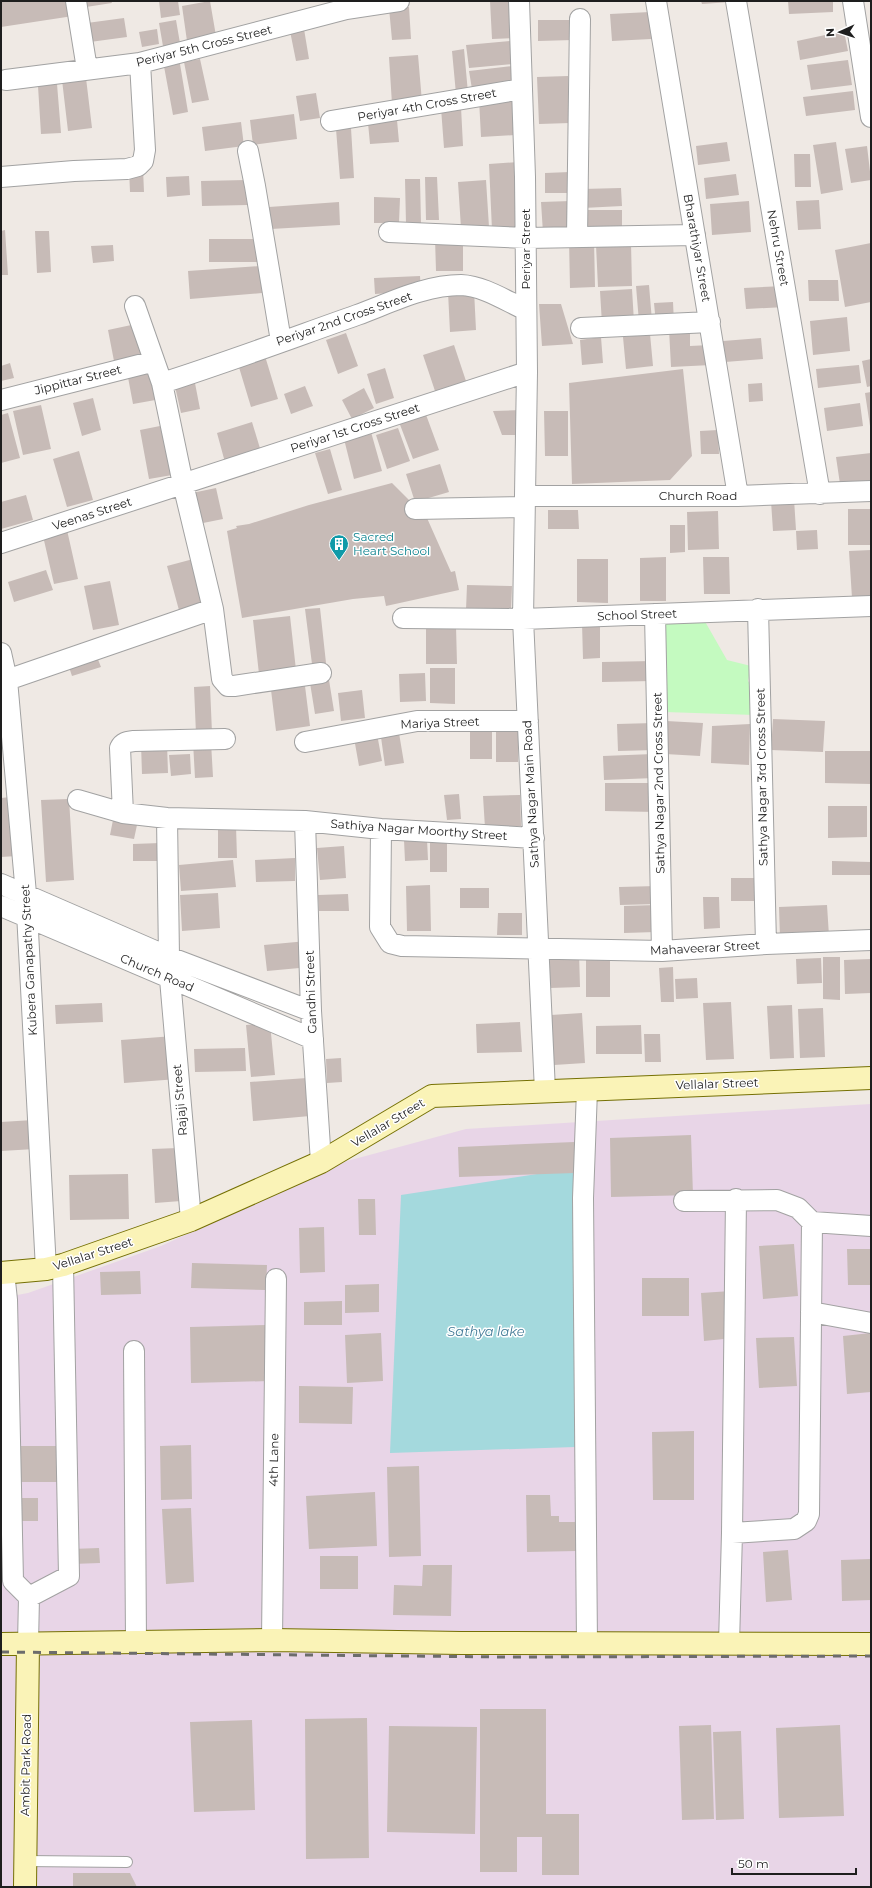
<svg xmlns="http://www.w3.org/2000/svg" width="872" height="1888" font-family="Montserrat,sans-serif">
<style>
.industrial{fill:#e8d5e7}
.park{fill:#c4fac0}
.water{fill:#a4d9dd}
.building{fill:#c7bbb7}
.lines{fill:none;stroke-linecap:round;stroke-linejoin:round}
.lane-casing{stroke:#a2a2a2;stroke-width:12}
.street-casing{stroke:#a2a2a2;stroke-width:22}
.secondary-casing{stroke:#757004;stroke-width:24}
.lane{stroke:#fff;stroke-width:10}
.street{stroke:#fff;stroke-width:20}
.secondary{stroke:#faf3b7;stroke-width:22}
.rail{stroke:#6c6c6c;stroke-width:3;stroke-dasharray:8 8;stroke-linecap:butt}
.labels{text-anchor:middle;stroke-width:3;stroke-linejoin:round;paint-order:stroke}
.street-label{font-size:12px;fill:#1e1e1e;stroke:#fff}
.culture-label{font-size:12px;fill:#0d838f;stroke:#fff;text-anchor:start}
.water-label{font-size:13px;font-style:italic;fill:#417996;stroke:#fff}
</style>
<rect width="100%" height="100%" fill="#efe9e4"/>
<path class="industrial" d="M871,1104V1887H1V1298L28,1293L161,1246L347,1161L466,1129Z"/>
<path class="park" d="M703,618L727,660L751,666L748,681L754,688L755,715L665,712L664,619Z"/>
<path class="water" d="M582,1167L575,1447L390,1453L401,1195Z"/>
<path class="building" d="M1,1H71L73,16L1,27Z
M85,1H111L112,3L86,7Z
M159,1H178L180,15L161,18Z
M210,1L216,36L187,41L182,6Z
M490,1H518L520,38L492,39Z
M701,1H729L730,2L702,4Z
M788,1H833V12L789,14Z
M409,7L411,39L392,40L389,8Z
M650,12L651,39L612,41L610,14Z
M124,18L127,37L90,42L87,23Z
M176,20L181,49L164,52L159,23Z
M538,20H573V40L538,41Z
M157,29L159,44L142,47L139,32Z
M304,29L309,59L296,61L290,31Z
M844,31L848,51L800,60L797,41Z
M511,41L513,64L469,68L466,45Z
M464,49L468,93L456,94L452,51Z
M418,55L422,102L392,104L389,57Z
M179,58L188,112L173,115L163,61Z
M200,59L209,100L192,103L184,62Z
M848,60L852,85L811,90L807,65Z
M513,66L515,84L472,89L469,71Z
M568,76L570,123L539,124L537,77Z
M86,78L92,128L68,131L62,80Z
M57,84L61,133L41,134L38,86Z
M853,91L855,110L806,116L803,97Z
M316,93L320,118L300,121L296,96Z
M513,97L515,135L481,137L479,99Z
M461,107L463,146L444,148L441,108Z
M294,114L297,139L253,145L250,120Z
M397,120L399,142L370,144L368,123Z
M241,122L244,146L205,151L202,127Z
M351,128L354,178L340,179L336,129Z
M727,142L730,161L698,165L696,146Z
M836,142L843,190L821,194L813,145Z
M867,146L871,180L851,183L845,149Z
M794,154H810L811,187H795Z
M519,162L522,229L492,230L489,164Z
M129,169H143L144,192H130Z
M570,172L571,193H545V173Z
M736,174L739,195L706,199L704,178Z
M189,176L190,195L167,197L166,177Z
M425,177H437L439,220H426Z
M405,179H420L421,224H406Z
M246,180L247,205L202,206L201,181Z
M486,180L489,227L461,228L458,182Z
M621,188L622,206L583,208L582,189Z
M374,197L400,198L399,223H374Z
M819,200L821,229L798,230L796,201Z
M571,201L572,232L543,233L541,202Z
M749,201L751,232L712,235L710,204Z
M339,202L340,225L271,229L269,207Z
M585,210H622V226H585Z
M5,230L8,275H1V231Z
M35,231H49L51,272L37,273Z
M435,238H463V271H436Z
M209,239H261L262,262H209Z
M569,239H594L595,287L570,288Z
M631,243L632,286L598,287L596,245Z
M871,243V302L845,307L835,250Z
M113,245L114,261L93,263L91,246Z
M260,266L262,293L190,299L188,271Z
M420,276L421,291L375,294L374,278Z
M808,280H838L839,301H809Z
M649,285L652,321L639,322L636,286Z
M784,286L785,307L746,309L744,288Z
M632,289L634,322L602,324L600,291Z
M474,290L476,330L450,332L448,292Z
M673,302L674,323L656,324L654,303Z
M539,304H561L573,344L542,346Z
M847,317L850,351L813,355L810,321Z
M136,324L143,354L114,361L108,330Z
M690,328V346L710,345L711,365L671,367L669,329Z
M346,333L358,366L338,374L326,340Z
M650,334L653,366L626,369L623,337Z
M601,337L603,363L582,365L580,340Z
M761,338L763,359L725,362L723,341Z
M454,345L467,384L436,394L423,355Z
M265,356L278,399L251,407L238,364Z
M871,359V386L867,387L862,361Z
M10,363L14,378L1,381V366Z
M859,365L861,383L818,388L816,369Z
M155,367L161,399L133,404L127,372Z
M385,368L394,398L376,404L367,374Z
M683,369L692,456L670,480L572,484L569,383Z
M194,378L200,409L181,413L174,382Z
M762,383L763,401L749,402L748,384Z
M305,386L313,406L291,414L284,394Z
M364,388L374,408L352,419L342,400Z
M871,392V426H870L865,393Z
M93,398L101,430L82,436L73,403Z
M860,403L863,426L827,431L824,408Z
M41,405L51,449L23,455L13,411Z
M521,410L522,435H502L493,411Z
M544,411H568V456H545Z
M425,412L439,450L413,459L399,422Z
M8,413L20,458L1,463V415Z
M252,422L262,455L226,466L217,433Z
M170,424L178,474L149,479L140,430Z
M398,428L410,461L387,469L376,435Z
M718,430L719,454H701L700,431Z
M371,432L382,471L354,479L344,439Z
M330,449L342,490L328,494L315,453Z
M79,451L93,500L67,507L53,459Z
M871,453V481L840,484L836,457Z
M440,464L449,492L415,502L406,474Z
M392,483L427,518L451,572L455,571L459,590L386,606L384,596L353,599L242,618L227,531L237,528L236,526L249,524L309,505Z
M216,488L223,519L198,524L192,493Z
M26,495L33,520L1,529V502Z
M794,499L796,530L773,531L771,501Z
M848,509H871V545H848Z
M548,510H578L579,529H548Z
M718,511L719,549L688,550L687,512Z
M670,525H685V552L670,553Z
M67,530L78,579L54,584L43,536Z
M817,530L818,549L797,550L796,531Z
M871,550V597L852,598L849,551Z
M666,557V601H640V558Z
M703,557H729L730,594H704Z
M197,558L210,606L180,614L167,566Z
M577,559H608V603L577,602Z
M46,570L53,590L14,602L8,582Z
M110,581L119,625L93,630L84,586Z
M467,585L512,586L511,611L466,610Z
M320,608L326,663L312,664L305,609Z
M290,616L296,670L259,674L253,620Z
M582,623H600V658L583,659Z
M426,626H456L457,664H426Z
M95,652L101,667L72,676L67,661Z
M653,661V681L602,682V662Z
M430,668H455V704L430,703Z
M425,673L426,701L400,702L399,674Z
M329,680L334,711L315,714L310,683Z
M210,686L212,733L196,734L194,687Z
M305,686L310,726L276,731L271,690Z
M362,690L365,718L341,721L338,693Z
M773,719L825,721L823,752L771,750Z
M666,721L703,723L700,756L665,754Z
M654,723L655,750L618,751L617,724Z
M750,724L749,765L711,763L712,726Z
M398,727L404,763L385,766L380,730Z
M496,728H518V762H496Z
M470,730H492V759H470Z
M377,734L382,761L359,766L354,738Z
M193,742H211L213,777L195,778Z
M167,743L168,773L142,774L141,744Z
M825,751H871V784L825,783Z
M190,754L191,774L171,776L169,755Z
M653,754L654,778L604,780L603,756Z
M605,783H656V812L605,811Z
M459,794L461,819L447,820L444,795Z
M520,795L521,826L485,828L483,796Z
M11,797L17,856L1,857V798Z
M69,799L74,880L46,882L41,800Z
M828,806H867V837L828,838Z
M113,820L137,825L134,839L110,835Z
M218,826H236L237,858H218Z
M427,839L428,860L405,861L404,840Z
M430,841H447V872H430Z
M160,843V861H133V844Z
M344,846L346,878L320,880L317,848Z
M295,858V881L256,882L255,860Z
M233,860L236,887L181,891L179,865Z
M832,861L871,862V875H832Z
M731,878H761V901H731Z
M430,885L431,931H407L406,886Z
M657,886V904L620,905L619,887Z
M460,888H489V908H460Z
M218,893L220,928L182,931L180,895Z
M348,894L349,911H319L318,895Z
M703,897H719L720,928L704,929Z
M656,905V932L624,933V906Z
M827,905L829,936L780,938L779,907Z
M498,913H522V935H497Z
M307,941L310,967L267,971L264,945Z
M579,952L580,987L550,988L549,953Z
M610,953V997H586V954Z
M823,957H840V1000L823,999Z
M821,958L822,983L797,984L796,959Z
M871,959V993L845,994L844,960Z
M673,967L674,1002H661L659,968Z
M697,978L698,998L676,999L675,979Z
M731,1002L734,1059L706,1060L703,1003Z
M102,1003L103,1022L56,1024L55,1005Z
M792,1005L794,1058L770,1059L767,1006Z
M823,1008L825,1057L800,1058L798,1009Z
M582,1013L585,1063L554,1065L551,1015Z
M520,1022L522,1052L477,1053L476,1024Z
M270,1023L275,1075L251,1077L246,1025Z
M641,1025L642,1054H596V1026Z
M644,1034H660L661,1062H645Z
M174,1036L178,1079L124,1083L121,1040Z
M245,1048L246,1071L195,1072L194,1049Z
M341,1058L342,1082L327,1083L326,1059Z
M307,1078L310,1116L253,1121L250,1082Z
M33,1120L35,1149L1,1151V1122Z
M691,1135L693,1195L611,1197L610,1138Z
M574,1142L575,1173L459,1177L458,1147Z
M178,1148L181,1201L155,1203L152,1149Z
M128,1174L129,1219L70,1220L69,1175Z
M358,1199H375L376,1235H359Z
M324,1227L325,1272L300,1273L299,1228Z
M794,1244L798,1296L763,1299L759,1246Z
M847,1249H871V1285H848Z
M192,1263L267,1265L266,1290L191,1288Z
M140,1271L141,1294L101,1295L100,1272Z
M642,1278H689V1316H642Z
M379,1284V1312L345,1313V1285Z
M731,1291L734,1338L704,1341L701,1293Z
M342,1301V1325H304V1302Z
M267,1325L269,1381L191,1383L190,1327Z
M381,1333L383,1381L347,1383L345,1335Z
M871,1333V1392L847,1394L843,1336Z
M794,1337L797,1386L759,1388L756,1338Z
M299,1386L353,1387L352,1424L299,1423Z
M694,1431V1500H653L652,1432Z
M191,1445L192,1499L161,1500L160,1446Z
M19,1446H61V1482H20Z
M419,1466L421,1556L389,1557L387,1467Z
M375,1492L377,1546L309,1549L306,1496Z
M526,1495H550L551,1516H559V1522H576L577,1551L527,1552Z
M13,1498H38V1521H14Z
M191,1508L194,1582L166,1584L162,1509Z
M99,1548L100,1563L72,1564L71,1549Z
M788,1550L792,1600L766,1602L763,1552Z
M320,1556H358V1589H320Z
M871,1559V1600L842,1601L841,1560Z
M423,1565H452L451,1616L393,1615L394,1585L422,1586Z
M480,1709H546V1814H579V1875H542V1837H517V1872H480Z
M367,1718L369,1858L306,1859L305,1719Z
M252,1720L255,1810L194,1812L190,1722Z
M711,1725L714,1819L682,1820L679,1726Z
M840,1725L844,1816L779,1818L776,1728Z
M389,1726L477,1727L475,1834L387,1832Z
M741,1731L744,1819L716,1820L713,1732Z
M73,1873H130L137,1887H73Z"/>
<g class="lines">
<defs>
<path id="lane" d="M25,1861L127,1862"/>
<path id="street" d="M76,1L87,69
M519,1L525,177L527,372L523,619L545,1091
M656,1L738,496
M736,1L820,494
M853,1L871,117
M6,80L140,63L346,9L399,1
M331,121L522,89
M248,151L255,186L281,341
M1,177L74,171L127,169L138,166L143,161L145,150L140,63
M389,232L526,238L695,235
M577,237L580,19
M135,306L162,383L183,484L213,609L222,679L228,686H234L321,673
M581,328L710,322
M162,383C228,362 292,338 357,315C390,303 425,285 461,285C484,286 506,301 526,310
M1,400L151,362L155,363
M525,496H738L871,491
M415,509L524,507
M1,543L527,372
M758,609L766,944
M655,614L662,951
M403,618L523,619L871,606
M1,653L7,680L26,894L46,1269
M7,680L213,609
M305,742L417,721H528
M78,800L123,813L167,818L305,821L381,829L534,838
M123,813L120,748C123,742 127,742 134,741L225,739
M167,818L169,957
M305,821L311,1011L321,1162
M381,829L380,927L390,943L402,946L662,951L766,944L871,940
M1,884L169,957L311,1011
M1,906L313,1039
M170,979L191,1220
M587,1090L583,1198L587,1644
M684,1201L777,1200L798,1208L812,1222L809,1514L806,1521L794,1529L732,1533L729,1644
M812,1222L871,1226
M4,1272L7,1300L13,1581L29,1597L28,1644
M811,1312L871,1323
M134,1351L136,1642
M732,1533L736,1199
M29,1597L69,1576L63,1265
M272,1640L276,1279"/>
<path id="secondary" d="M1,1273L46,1269L63,1265L191,1220L321,1162L432,1096L871,1078
M1,1644L272,1640L461,1643L871,1644
M25,1887L28,1644"/>
</defs>
<use href="#lane" class="lane-casing"/>
<use href="#street" class="street-casing"/>
<use href="#secondary" class="secondary-casing"/>
<use href="#lane" class="lane"/>
<use href="#street" class="street"/>
<use href="#secondary" class="secondary"/>
<path class="rail" d="M1,1652L508,1657L871,1656"/>
</g>
<defs>
<symbol id="building-pin" viewBox="-11 -11 22 30"><path d="M0 17L-7.5 6A9.5 9.5 0 1 1 7.5 6Z" fill="#0f9aa8" stroke="#fff"/><path d="M-4-6H4V6H1V3H-1V6H-4ZM-2.5-4.3h1.7v1.8h-1.7ZM.8-4.3h1.7v1.8H.8ZM-2.5-1h1.7V.8h-1.7ZM.8-1h1.7V.8H.8Z" fill="#fff"/></symbol>
</defs>
<g fill-rule="evenodd">
<use href="#building-pin" x="328" y="533" width="22" height="30"/>
</g>
<g class="labels">
<g class="street-label">
<text transform="translate(204 46) rotate(-14)" y="4">Periyar 5th Cross Street</text>
<text transform="translate(427 105) rotate(-10)" y="4">Periyar 4th Cross Street</text>
<text transform="translate(697 248) rotate(80)" y="4">Bharathiyar Street</text>
<text transform="translate(778 248) rotate(80)" y="4">Nehru Street</text>
<text transform="translate(526 249) rotate(-90)" y="4">Periyar Street</text>
<text transform="translate(344 319) rotate(-19)" y="4">Periyar 2nd Cross Street</text>
<text transform="translate(78 380) rotate(-14)" y="4">Jippittar Street</text>
<text transform="translate(355 428) rotate(-18)" y="4">Periyar 1st Cross Street</text>
<text x="698" y="500">Church Road</text>
<text transform="translate(92 514) rotate(-18)" y="4">Veenas Street</text>
<text transform="translate(637 615) rotate(-2)" y="4">School Street</text>
<text transform="translate(440 723) rotate(-2)" y="4">Mariya Street</text>
<text transform="translate(762 777) rotate(-91)" y="4">Sathya Nagar 3rd Cross Street</text>
<text transform="translate(659 783) rotate(-91)" y="4">Sathya Nagar 2nd Cross Street</text>
<text transform="translate(531 794) rotate(-93)" y="4">Sathya Nagar Main Road</text>
<text transform="translate(419 830) rotate(4)" y="4">Sathiya Nagar Moorthy Street</text>
<text transform="translate(705 948) rotate(-3)" y="4">Mahaveerar Street</text>
<text transform="translate(29 960) rotate(-93)" y="4">Kubera Ganapathy Street</text>
<text transform="translate(157 973) rotate(23)" y="4">Church Road</text>
<text transform="translate(311 992) rotate(-92)" y="4">Gandhi Street</text>
<text transform="translate(717 1084) rotate(-2)" y="4">Vellalar Street</text>
<text transform="translate(180 1100) rotate(-95)" y="4">Rajaji Street</text>
<text transform="translate(388 1123) rotate(-31)" y="4">Vellalar Street</text>
<text transform="translate(93 1254) rotate(-18)" y="4">Vellalar Street</text>
<text transform="translate(274 1460) rotate(-89)" y="4">4th Lane</text>
<text transform="translate(26 1765) rotate(-89)" y="4">Ambit Park Road</text>
</g>
<g class="culture-label">
<text x="353" y="541">Sacred<tspan x="353" dy="14">Heart School</tspan></text>
</g>
<g class="water-label">
<text x="486" y="1336">Sathya lake</text>
</g>
</g>
<rect width="872" height="1888" fill="none" stroke="#1e1e1e" stroke-width="4"/>
<g transform="translate(840 32) rotate(267)" stroke="#ffffff" stroke-width="3" paint-order="stroke">
<path d="M0-3L7 15L0 10L-7 15Z" fill="#1e1e1e"/>
<text y="-6" font-size="11" font-weight="bold" text-anchor="middle" fill="#1e1e1e">N</text>
</g>
<path d="M732 1868v6h124v-6" fill="none" stroke="#1e1e1e" stroke-width="2"/>
<text x="738" y="1868" font-size="12" fill="#1e1e1e" stroke="#ffffff" stroke-width="3" paint-order="stroke">50 m</text>
</svg>
